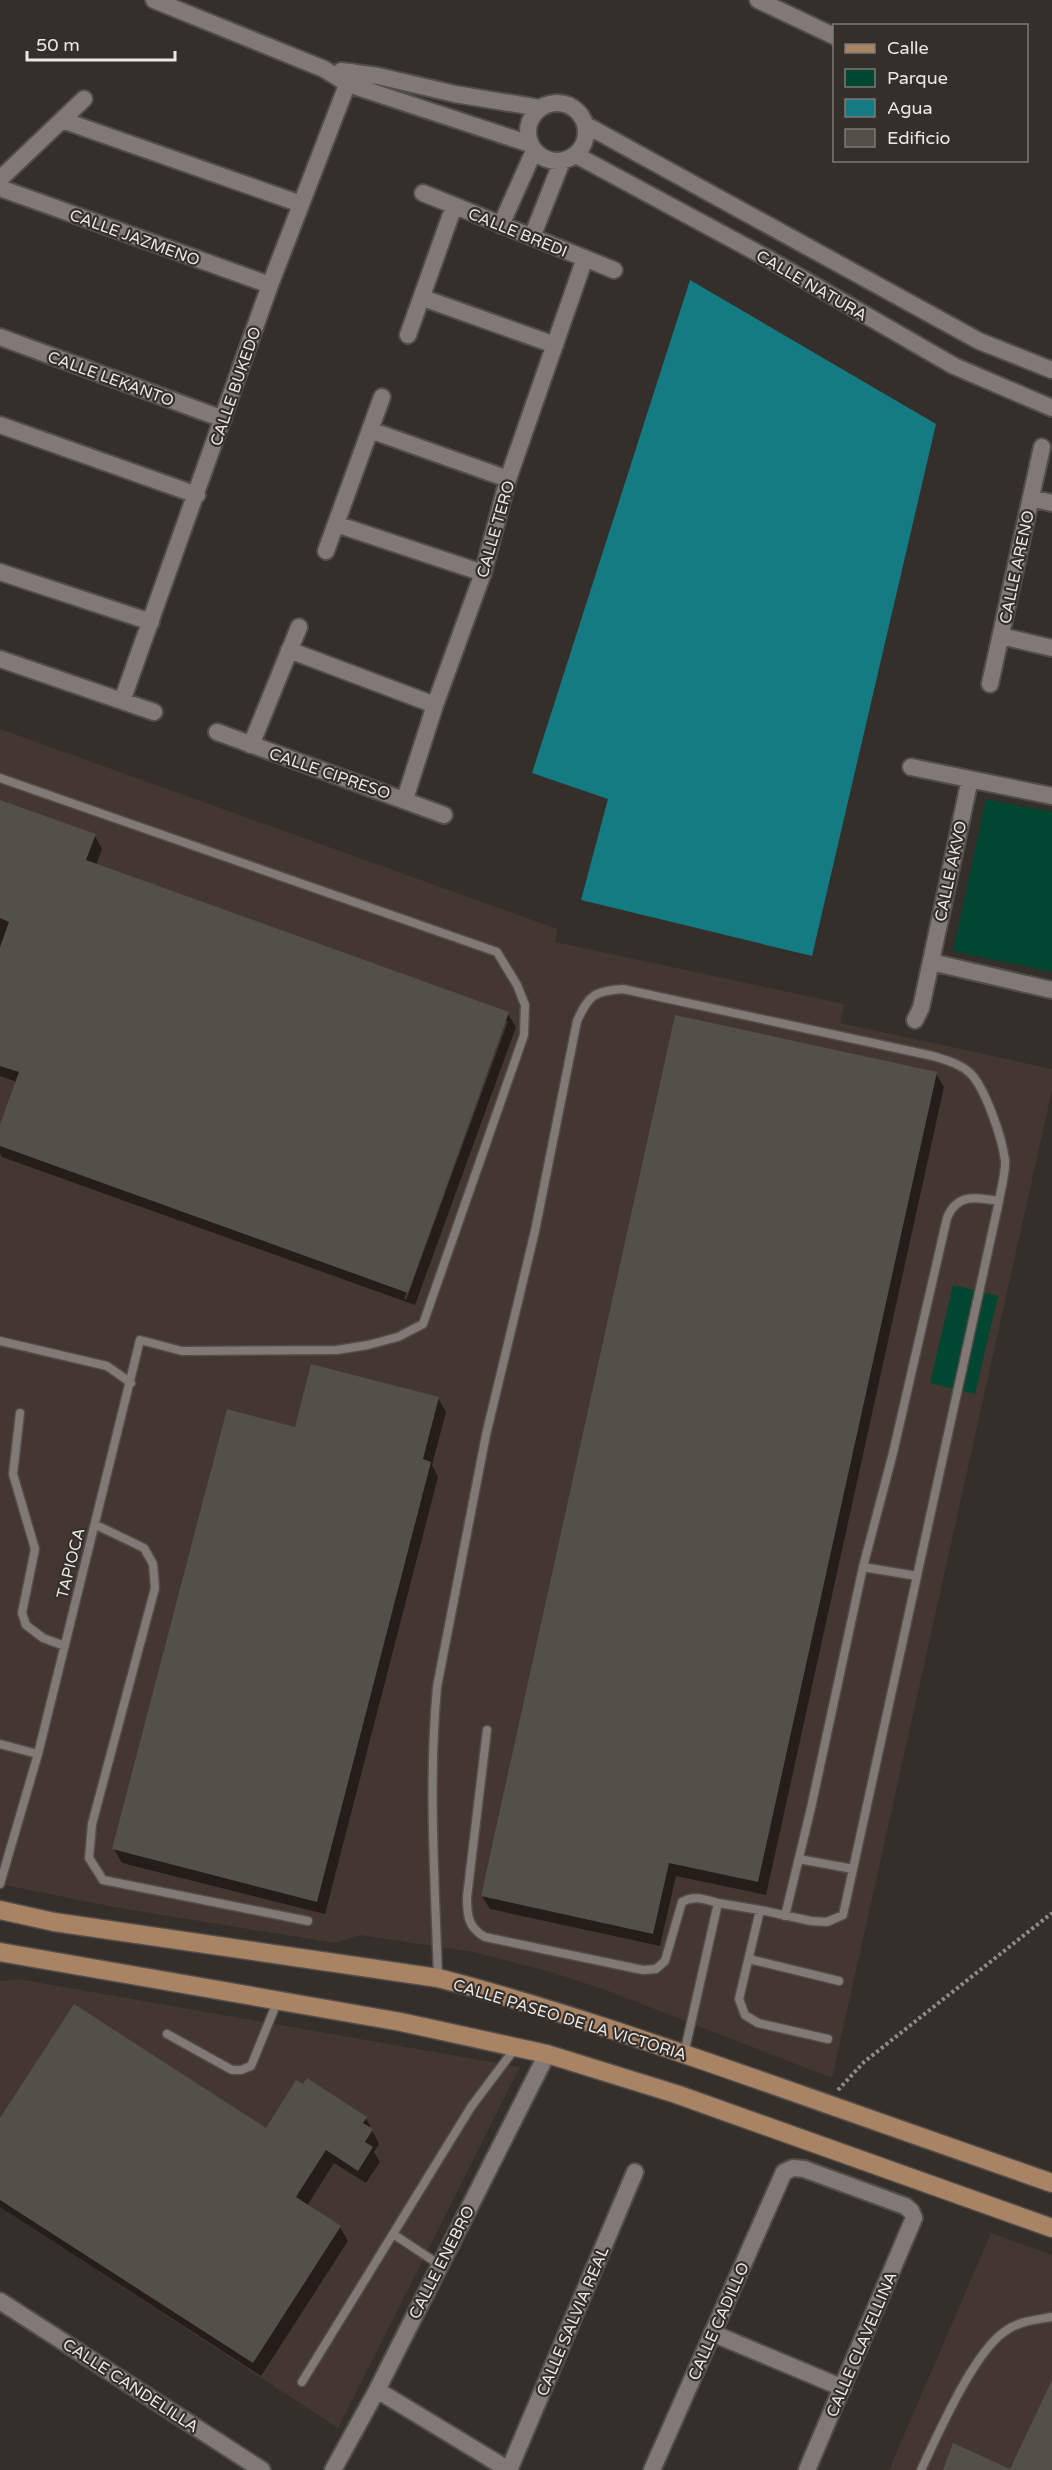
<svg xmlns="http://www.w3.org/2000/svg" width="1052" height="2470" font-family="'Varela Round',sans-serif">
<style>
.built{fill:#443731}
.green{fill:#004630}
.water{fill:#147b82}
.shadow{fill:#0007;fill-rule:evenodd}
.building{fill:#534f49}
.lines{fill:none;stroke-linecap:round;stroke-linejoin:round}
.service-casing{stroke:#534d4a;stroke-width:11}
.minor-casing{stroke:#534d4a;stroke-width:20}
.primary-casing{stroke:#534d4a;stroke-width:21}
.path{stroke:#918c89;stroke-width:4;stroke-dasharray:3 3;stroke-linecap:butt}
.service{stroke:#817976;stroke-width:8}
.minor{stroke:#817976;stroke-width:16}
.primary{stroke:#a88364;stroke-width:18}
.labels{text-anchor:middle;stroke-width:4.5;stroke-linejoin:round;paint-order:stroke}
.street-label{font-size:16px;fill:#ebe7e5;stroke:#352f2b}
</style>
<rect width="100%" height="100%" fill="#352f2b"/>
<path class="built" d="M0,729L557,929L555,942L844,1004L840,1023L1052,1069V1090L832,2078L606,1990L551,1972L474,1952L360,1935L335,1943L114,1907L0,1884Z
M18,1979L520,2067L338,2428L0,2207V1981Z
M991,2233L1052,2255V2470H889Z"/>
<path class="green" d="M986,799L1052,812V972L953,951Z
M953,1285L998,1296L975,1394L930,1383Z"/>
<path class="water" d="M690,280L936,424L812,956L581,900L608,799L532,773Z"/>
<path class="shadow" d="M0,802L95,836L102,849L96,865L508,1014L516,1027L415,1305L2,1157L0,1153V1128L17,1082L0,1076ZM505,1021H508L406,1300L404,1299Z
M936,1074L944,1087L766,1895L676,1876L660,1946L490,1909L482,1896Z
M438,1398L446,1412L432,1465L438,1477L325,1914L122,1863L114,1849L296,1429Z
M366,2118L379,2144L374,2152L380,2162L366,2183L334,2163L307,2206L340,2227L348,2241L261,2376L0,2207V2121L266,2130Z"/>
<path class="building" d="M0,800L96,834L86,860L509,1012L408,1293L0,1146V1124L19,1072L0,1066V947L9,922L0,918Z
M675,1015L937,1072L758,1882L669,1863L653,1934L481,1896Z
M311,1364L439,1397L423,1459L431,1462L317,1902L112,1849L227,1409L295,1427Z
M74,2004L266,2128L296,2080L303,2084L307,2078L367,2117L363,2123L373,2129L365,2142L373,2147L358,2171L326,2150L296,2197L341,2226L253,2363L0,2200V2118Z
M1052,2380V2470H943L953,2443L1010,2469Z"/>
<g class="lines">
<defs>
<path id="service" d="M0,778L497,952L517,985L525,1005L524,1035L423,1324L398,1337L368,1345L337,1350L182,1351L140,1340L38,1754L0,1884
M0,1341L107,1366L131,1383
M20,1413L13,1474L35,1549L22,1613L26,1625L43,1638L65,1646
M96,1525L144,1548L153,1564L155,1588L92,1824L89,1858L103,1880L308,1921
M917,1576L999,1201
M487,1730L467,1897C467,1915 468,1928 485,1937L643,1970L656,1969L665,1961L682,1902C694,1895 704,1899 718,1903
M0,1744L38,1754
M799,1859L853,1869
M760,1910L739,1999L745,2015L758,2023L828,2039
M749,1959L839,1981
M438,1978C435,1882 428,1784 437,1687L486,1435L535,1231L577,1021C589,995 594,991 623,989L933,1056C946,1060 961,1064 971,1074C986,1090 1002,1138 1005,1160C1006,1172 1001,1188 999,1201C977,1197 957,1193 947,1218L893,1453L863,1567
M167,2034L232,2070H241L251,2066L278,2000
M684,2054L718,1903L760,1910L811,1921L827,1922L843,1915L917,1576L863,1567L811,1808L785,1916
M393,2234L440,2265
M302,2382L471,2107L516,2047
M921,2470C938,2434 973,2354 1004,2332C1018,2321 1035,2320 1052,2317"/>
<path id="minor" d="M154,0L324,69L348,84L530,144
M758,0L834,36
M341,71L378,76L455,94L540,108
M528 132a29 29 0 1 1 58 0a29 29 0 1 1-58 0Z
M62,120L301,204
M586,125L979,341L1052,370
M576,155L765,257L954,366L1052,408
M0,179L84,99
M0,188L270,285
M423,193L614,270
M501,225L534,151
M532,237L562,161
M423,298L555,345
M408,335L454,206
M0,337L223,419
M0,425L197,495
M370,430L508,479
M1031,498L1052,503
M336,524L483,573
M326,551L382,397
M0,572L151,622
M1001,636L1052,648
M289,650L435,705
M0,659L154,712
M990,684L1042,447
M122,701L270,285L352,72
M217,732L444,815
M251,745L299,627
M911,767L1052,796
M405,799L435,705L483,573L508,479L585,258
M931,962L1052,990
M915,1020L921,1008L970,779
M0,2301L262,2470
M712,2333L843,2388
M377,2390L509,2470
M333,2470L377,2390L547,2054
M509,2470L635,2172
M652,2470L784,2172L793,2168L804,2169L905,2206L911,2211L914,2218L807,2470"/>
<path id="primary" d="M0,1910L54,1922L438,1978C547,2006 653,2043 759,2080C857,2114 954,2149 1052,2183
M0,1952L401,2022L547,2054L676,2094L1052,2228"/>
</defs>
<use href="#service" class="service-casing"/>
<use href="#minor" class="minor-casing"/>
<use href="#primary" class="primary-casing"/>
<path class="path" d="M838,2090L864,2062L1052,1913"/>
<use href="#service" class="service"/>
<use href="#minor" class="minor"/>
<use href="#primary" class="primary"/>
</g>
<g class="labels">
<g class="street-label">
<text transform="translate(518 232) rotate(22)" y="6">CALLE BREDI</text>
<text transform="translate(135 237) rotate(20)" y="6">CALLE JAZMENO</text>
<text transform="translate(812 285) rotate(30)" y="6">CALLE NATURA</text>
<text transform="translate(111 378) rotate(20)" y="6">CALLE LEKANTO</text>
<text transform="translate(235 386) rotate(-71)" y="6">CALLE BUKEDO</text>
<text transform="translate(495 529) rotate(-74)" y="6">CALLE TERO</text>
<text transform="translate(1016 567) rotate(-78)" y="6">CALLE ARENO</text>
<text transform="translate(330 773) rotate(19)" y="6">CALLE CIPRESO</text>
<text transform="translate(950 871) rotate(-78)" y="6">CALLE AKVO</text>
<text transform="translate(70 1563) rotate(-76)" y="6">TAPIOCA</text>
<text transform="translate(570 2019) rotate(17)" y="6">CALLE PASEO DE LA VICTORIA</text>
<text transform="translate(441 2262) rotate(-63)" y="6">CALLE ENEBRO</text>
<text transform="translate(572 2321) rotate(-67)" y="6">CALLE SALVIA REAL</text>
<text transform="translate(718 2321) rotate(-66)" y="6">CALLE CADILLO</text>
<text transform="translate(861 2344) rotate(-67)" y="6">CALLE CLAVELLINA</text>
<text transform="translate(131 2385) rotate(33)" y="6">CALLE CANDELILLA</text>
</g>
</g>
<rect x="833" y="24" width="195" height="138" fill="#352f2b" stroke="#7e7975" stroke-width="1.5"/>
<rect x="845" y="44" width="30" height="9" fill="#a88364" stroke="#7e7975" stroke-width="1.5"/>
<text x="887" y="54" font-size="18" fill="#ebe7e5">Calle</text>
<rect x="845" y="69" width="30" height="18" fill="#004630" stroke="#7e7975" stroke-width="1.5"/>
<text x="887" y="84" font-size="18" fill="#ebe7e5">Parque</text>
<rect x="845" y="99" width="30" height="18" fill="#147b82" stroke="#7e7975" stroke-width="1.5"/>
<text x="887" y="114" font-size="18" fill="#ebe7e5">Agua</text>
<rect x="845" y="129" width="30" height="18" fill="#534f49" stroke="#7e7975" stroke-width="1.5"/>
<text x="887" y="144" font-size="18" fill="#ebe7e5">Edificio</text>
<path d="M27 51v9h148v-9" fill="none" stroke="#ebe7e5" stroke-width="3"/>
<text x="36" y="51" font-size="18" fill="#ebe7e5" stroke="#352f2b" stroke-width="4.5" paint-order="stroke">50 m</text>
</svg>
